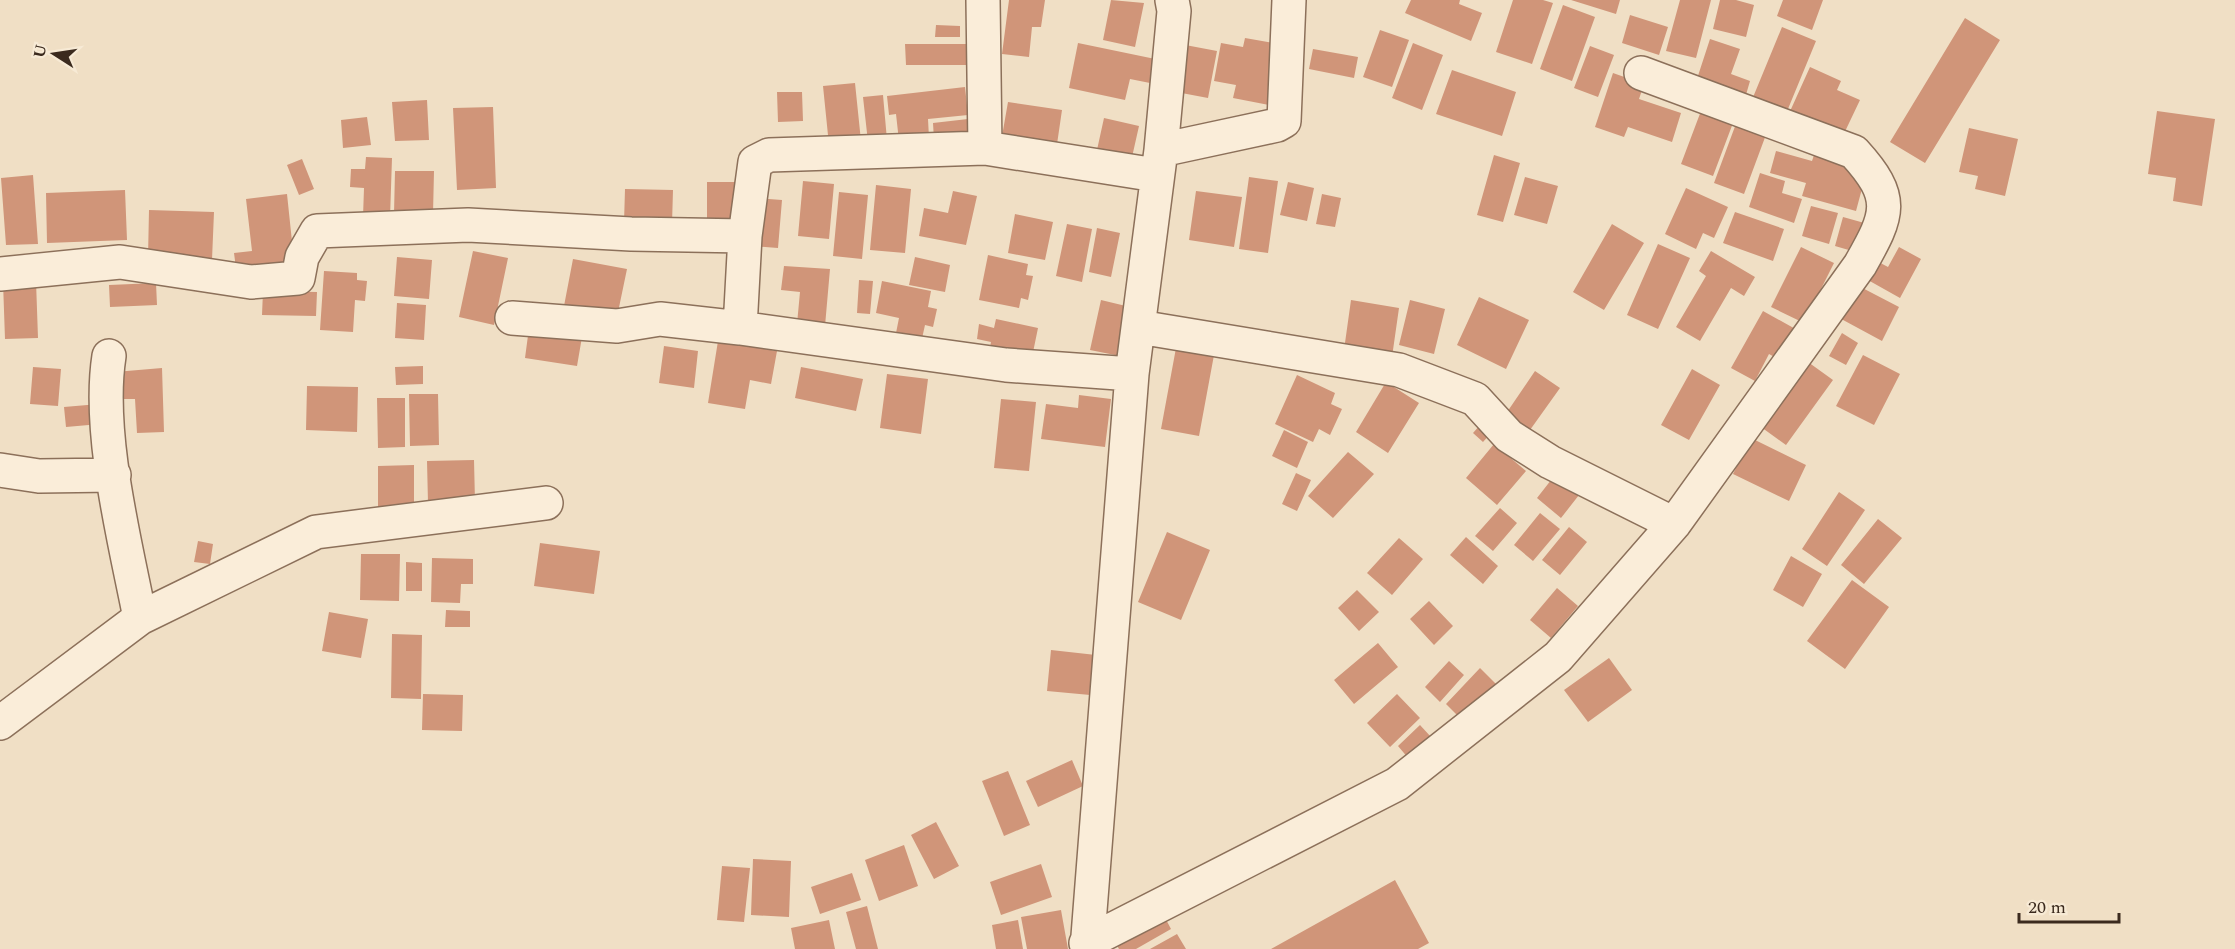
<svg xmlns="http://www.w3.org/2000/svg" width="2235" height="949" font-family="Spectral,serif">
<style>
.building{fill:#d09579}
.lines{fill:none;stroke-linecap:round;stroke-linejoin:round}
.minor-casing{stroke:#8c705a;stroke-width:36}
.minor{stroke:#faedd9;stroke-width:33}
</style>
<rect width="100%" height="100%" fill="#f0dfc5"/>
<path class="building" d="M1009,0H1045L1041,27H1032L1029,57L1002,54Z
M1111,0L1144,3L1135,47L1103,40Z
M1411,0H1460L1459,4L1482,13L1471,41L1405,13Z
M1513,0H1543L1553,3L1532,64L1496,52Z
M1571,0H1620L1616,14Z
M1680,0H1711L1696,58L1666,51Z
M1720,0H1736L1754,5L1746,37L1713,29Z
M1783,0H1823L1812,30L1777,16Z
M1563,5L1595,17L1572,81L1540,69Z
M1630,15L1668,27L1659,55L1622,43Z
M1965,18L2000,40L1925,163L1890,142Z
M936,25L960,26V37H935Z
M1782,27L1816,41L1783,121L1749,107Z
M1380,30L1409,40L1392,87L1363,77Z
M1245,38L1280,44L1269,105L1233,98L1236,85L1214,81L1221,43L1243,47Z
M1710,39L1740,49L1731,74L1750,81L1743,105L1694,88Z
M1078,43L1160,60L1155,84L1130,79L1125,100L1069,88Z
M1413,43L1443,55L1422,110L1392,98Z
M905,44H969V65H906Z
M1180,44L1217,51L1208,98L1171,91Z
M1590,46L1614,55L1598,97L1574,88Z
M1313,49L1358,57L1354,78L1309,69Z
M1810,67L1841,81L1837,90L1860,100L1840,142L1787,118Z
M1452,70L1516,92L1502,136L1436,114Z
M1613,73L1644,84L1639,99L1681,113L1672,142L1628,127L1624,137L1595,127Z
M855,83L861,141L829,145L823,86Z
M965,87L968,115L928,119L929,138L899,141L896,114L889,115L887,96Z
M777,92H802L803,121L778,122Z
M883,95L887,140L868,142L863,97Z
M427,100L429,140L395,141L392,102Z
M1008,102L1062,110L1056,151L1001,142Z
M1704,103L1736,115L1713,176L1681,164Z
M493,107L496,188L457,190L453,108Z
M2157,111L2215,119L2202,206L2173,201L2176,178L2148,174Z
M367,117L371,145L343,148L341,120Z
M1104,118L1139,126L1130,166L1095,159Z
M968,119L969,136L934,140L933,123Z
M1737,121L1767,132L1744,194L1714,183Z
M1969,128L2018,139L2005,196L1975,189L1978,176L1959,172Z
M1776,151L1812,161L1814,155L1867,170L1856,211L1802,196L1806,183L1770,173Z
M1494,155L1520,163L1503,222L1477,215Z
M366,157L392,158L390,218L363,217L364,188L350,187L351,169H365Z
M302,159L314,189L299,195L287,165Z
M395,171H434L433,214H394Z
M1760,173L1785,181L1782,193L1802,199L1794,223L1749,207Z
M33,175L38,244L6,245L1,178Z
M1249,177L1278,181L1268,253L1239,249Z
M1525,177L1558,186L1547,224L1514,215Z
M803,181L834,184L829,239L798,236Z
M707,182H738V231H707Z
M1288,182L1314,188L1307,221L1280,215Z
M876,185L911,189L905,253L870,250Z
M1686,188L1728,207L1714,238L1703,233L1696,249L1665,234Z
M625,189L673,190L672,224L624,223Z
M125,190L127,240L47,243L46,193Z
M953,191L977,196L966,245L919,236L924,208L948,213Z
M1196,191L1242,197L1234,247L1189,240Z
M839,192L868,195L862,259L833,256Z
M287,194L295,270L237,276L234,253L252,251L246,199Z
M1322,194L1341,198L1335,227L1316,224Z
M757,198L782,200L778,248L753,246Z
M1811,206L1838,213L1829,244L1802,236Z
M149,210L214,212L212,260L148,258Z
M1735,212L1784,229L1773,261L1723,243Z
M1015,214L1053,222L1045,260L1008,253Z
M1843,217L1868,224L1859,253L1835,246Z
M1067,224L1092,229L1082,282L1056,276Z
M1612,224L1644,243L1604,310L1573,292Z
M1097,228L1120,233L1111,277L1089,272Z
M1658,244L1690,258L1658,329L1627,315Z
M1801,247L1834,263L1804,323L1771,307Z
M1899,247L1921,259L1900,298L1859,275L1869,257L1888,267Z
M473,251L508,258L494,325L459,317Z
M1711,251L1755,277L1744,296L1731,288L1700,341L1676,327L1706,276L1699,271Z
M988,255L1028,264L1026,275L1033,276L1028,300L1021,298L1019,308L979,300Z
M397,257L432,260L429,299L394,296Z
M915,257L950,265L945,292L909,285Z
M573,259L627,269L617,317L564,306Z
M784,266L830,269L825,326L797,324L800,292L781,290Z
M324,271L357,273V280L367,281L365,301L355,300L353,332L320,330Z
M859,280L873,281L870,314L857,313Z
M36,281L38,338L5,339L3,282Z
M882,281L931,291L928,307L937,309L933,327L925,325L921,343L895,338L899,318L876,313Z
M1849,281L1899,307L1882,341L1832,314Z
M156,283L157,305L110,307L109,285Z
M263,291L317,292L316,316L262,315Z
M1479,297L1529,320L1506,369L1457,345Z
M1101,300L1130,307L1120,356L1090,350Z
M1351,300L1399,308L1392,357L1344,350Z
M1410,300L1445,309L1434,354L1399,345Z
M397,303L426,305L424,340L395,338Z
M1763,311L1799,331L1782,361L1769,354L1755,381L1731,368Z
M996,319L1038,328L1031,362L989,353L991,342L977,339L979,324L994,328Z
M529,328L582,337L577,366L525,358Z
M1842,333L1858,343L1846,365L1829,356Z
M718,341L777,351L771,384L750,380L745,409L708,403Z
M664,346L698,351L694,388L659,383Z
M1176,348L1214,355L1199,436L1161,429Z
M1863,355L1900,374L1874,425L1836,406Z
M1808,362L1833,380L1786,445L1761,427Z
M423,366V384L396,385L395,367Z
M33,367L61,369L58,406L30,404Z
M801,367L863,379L856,411L795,398Z
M162,368L164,432L137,433L135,399H116L115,372Z
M1692,369L1720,385L1689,440L1661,425Z
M1535,371L1560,388L1525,437L1501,421Z
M887,374L928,379L921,434L880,428Z
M1297,375L1335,393L1331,404L1342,409L1330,435L1319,429L1313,442L1275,424Z
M1386,382L1419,403L1388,453L1356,432Z
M307,386L358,387L357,432L306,430Z
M409,394H438L439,445L410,446Z
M1079,395L1111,399L1105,447L1041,439L1046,404L1078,408Z
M377,398H405V447L378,448Z
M1001,399L1036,402L1029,471L994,468Z
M99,404L100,424L66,427L64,407Z
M1481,424L1491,433L1483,442L1473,433Z
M1284,430L1308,442L1297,468L1272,456Z
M1751,438L1806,465L1789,501L1733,474Z
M1494,444L1526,471L1497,505L1466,478Z
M1348,452L1374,474L1333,518L1308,496Z
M474,460L475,502L428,503L427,461Z
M414,465V509L378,510V466Z
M1296,473L1311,480L1297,511L1282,504Z
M1555,475L1579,495L1561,518L1537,498Z
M1839,492L1865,510L1827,566L1802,549Z
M1500,508L1517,523L1493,551L1475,536Z
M1540,513L1560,529L1533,561L1514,545Z
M1878,519L1902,538L1864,584L1841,565Z
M1569,527L1587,542L1560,575L1542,560Z
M1167,532L1210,550L1181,620L1138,602Z
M1466,537L1498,566L1483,584L1450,555Z
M1399,538L1423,559L1392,595L1367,573Z
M198,541L213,544L210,564L194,562Z
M540,543L600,551L594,594L534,586Z
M361,554H400L399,601L360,600Z
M1791,556L1822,574L1803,607L1773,590Z
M432,558L473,559V584H461L460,603L431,602Z
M406,562L422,563V591H406Z
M1852,580L1889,607L1845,669L1807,641Z
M1557,588L1578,606L1551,638L1530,620Z
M1357,590L1379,612L1359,631L1338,608Z
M1429,601L1453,626L1434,645L1410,619Z
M446,610L470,611V627H445Z
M329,612L368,619L361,658L322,651Z
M392,634L422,635L421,699L391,698Z
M1378,643L1398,667L1354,704L1334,680Z
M1051,650L1105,656L1101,696L1047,691Z
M1609,658L1632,690L1588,722L1564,690Z
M1449,661L1464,675L1440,702L1425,687Z
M1480,668L1499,687L1465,723L1446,704Z
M423,694L463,695L462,731L422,730Z
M1397,694L1420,718L1390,747L1367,723Z
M1420,725L1431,737L1409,759L1398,746Z
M1072,760L1083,786L1038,807L1026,781Z
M1008,771L1030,825L1004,836L982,781Z
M936,822L959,866L934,879L911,835Z
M904,845L918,886L879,901L865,860Z
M753,859L791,861L789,917L751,915Z
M1041,864L1052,897L1001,915L990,882Z
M722,866L750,868L744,922L717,920Z
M852,873L861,900L820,914L811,887Z
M1395,880L1429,943L1418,949H1271Z
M867,906L878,949H856L846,912Z
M1061,910L1068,949H1027L1021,917Z
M1162,912L1171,929L1136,949H1119L1113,939Z
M829,920L835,949H795L791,928Z
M1018,920L1023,949H996L992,925Z
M1177,934L1186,949H1150Z"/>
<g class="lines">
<defs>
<path id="minor" d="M983,0L985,148
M1161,150L1277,125L1284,121L1289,0
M0,274L120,262L251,282L298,278L302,257L317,231L468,225L631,234L745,236
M512,318L617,326L660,319L740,328L745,236L755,162L769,155L985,148L1156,175
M1139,327L1399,370L1475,399L1509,436L1550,462L1674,524
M740,328L1006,365L1132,374
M109,356C97,433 125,541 140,618
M0,470L39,476L114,475
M0,723L140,618L316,532L546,503
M1086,943L1397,784L1558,657L1674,524L1860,265C1889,214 1896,198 1854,152L1641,73
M1087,949L1132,374L1161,150L1174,11L1172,0"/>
</defs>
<use href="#minor" class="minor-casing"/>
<use href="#minor" class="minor"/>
</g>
<g transform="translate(54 54) rotate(282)" stroke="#f7ead5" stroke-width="4.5" paint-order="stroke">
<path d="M0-4.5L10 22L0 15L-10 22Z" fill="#3b2a1e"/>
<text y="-9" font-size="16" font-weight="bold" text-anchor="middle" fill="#3b2a1e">U</text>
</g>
<path d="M2019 913v9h100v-9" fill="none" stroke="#3b2a1e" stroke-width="3"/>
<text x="2028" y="913" font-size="18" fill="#3b2a1e" stroke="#f7ead5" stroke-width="4.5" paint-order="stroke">20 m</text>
</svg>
